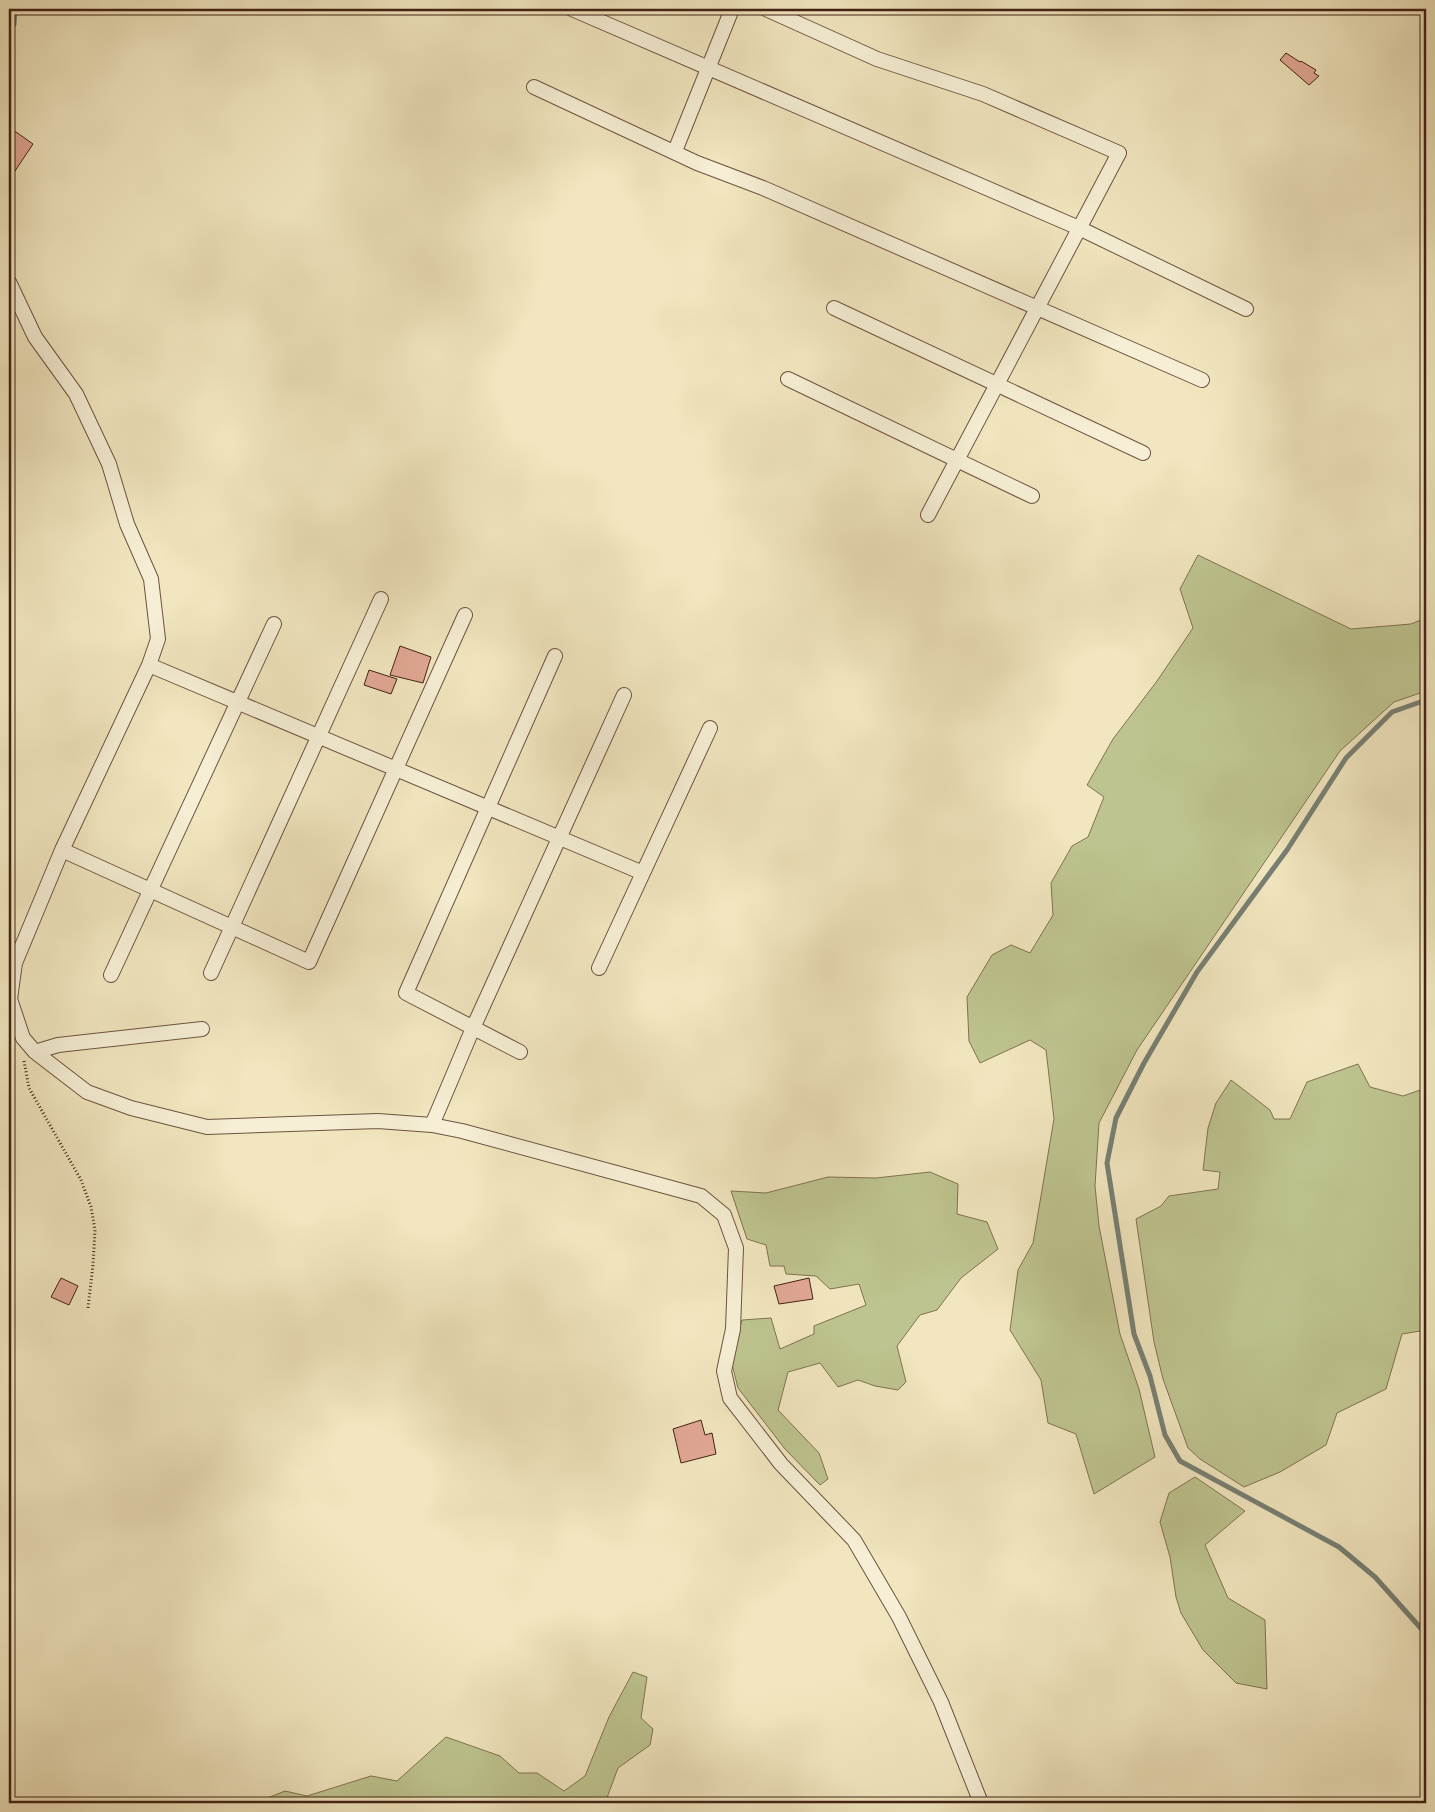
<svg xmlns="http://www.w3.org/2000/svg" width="1435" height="1812" font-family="'Libre Bodoni',serif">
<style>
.green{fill:#bec48f;stroke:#807352}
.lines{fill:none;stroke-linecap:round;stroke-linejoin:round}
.stream{stroke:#778074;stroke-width:5}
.building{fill:#e1a895;stroke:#422214}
.minor-casing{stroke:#6e533f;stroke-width:16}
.path{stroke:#422214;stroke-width:3;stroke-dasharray:1 2.5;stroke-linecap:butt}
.minor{stroke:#f6efd5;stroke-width:14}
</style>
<rect width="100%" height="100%" fill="#f1e6bf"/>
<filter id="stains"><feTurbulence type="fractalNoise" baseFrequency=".004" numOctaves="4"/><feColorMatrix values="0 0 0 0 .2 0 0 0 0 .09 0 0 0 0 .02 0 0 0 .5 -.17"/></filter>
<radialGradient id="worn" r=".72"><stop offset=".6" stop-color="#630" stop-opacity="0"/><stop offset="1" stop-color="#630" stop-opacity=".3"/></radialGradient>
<path class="green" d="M1198,555L1351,629L1411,624L1426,618V691L1394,702L1340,751L1137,1050L1099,1123L1095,1186L1099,1226L1120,1334L1139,1389L1155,1457L1094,1494L1076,1434L1048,1423L1041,1380L1010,1330L1018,1270L1033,1243L1054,1119L1046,1050L1030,1040L980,1063L969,1041L967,997L992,955L1011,945L1030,953L1053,915L1051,883L1072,846L1088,837L1104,797L1087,785L1113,739L1157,681L1193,628L1180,589Z
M1358,1064L1370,1087L1403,1096L1426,1088V1330L1402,1334L1386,1389L1337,1413L1326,1445L1280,1472L1244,1487L1200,1459L1188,1448L1163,1379L1154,1342L1136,1219L1161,1206L1169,1196L1218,1189L1220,1172L1203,1170L1208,1128L1216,1103L1231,1080L1270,1110L1274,1119H1290L1307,1082Z
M930,1172L958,1184L957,1214L987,1222L998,1249L961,1278L937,1310L920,1315L897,1346L906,1382L898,1390L875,1386L858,1380L838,1387L820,1363L788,1372L778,1410L819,1453L828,1479L820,1485L785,1449L738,1388L731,1360L742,1320L771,1318L780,1349L814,1334V1326L866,1305L859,1284L830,1289L816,1276L786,1274L784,1266H770L766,1245L747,1239L731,1191L766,1193L828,1177L876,1178Z
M1195,1477L1245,1511L1205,1545L1228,1598L1265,1620L1267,1689L1236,1683L1203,1650L1181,1613L1176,1597L1170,1557L1160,1522L1169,1493Z
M633,1672L647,1677L641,1718L653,1729L650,1745L618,1768L605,1803H255L285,1791L307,1796L371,1776L397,1781L446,1737L500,1756L519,1773H537L564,1791L585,1776L609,1717Z"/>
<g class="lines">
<path class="stream" d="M9,32L14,24L15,9
M1426,700L1392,712L1346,758L1287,850L1197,972L1144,1063L1116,1118L1107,1163L1134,1334L1150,1376L1165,1435L1180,1461L1339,1547L1375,1577L1426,1634"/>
</g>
<path class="building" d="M1286,53L1300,62L1301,61L1316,70L1314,73L1319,76L1309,85L1280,60Z
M9,127L33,144L9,180Z
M400,646L431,657L423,683L390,675Z
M369,670L397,679L391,694L364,685Z
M61,1278L78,1286L69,1305L51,1297Z
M809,1278L813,1299L779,1304L774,1286Z
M701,1420L705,1435L712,1433L716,1454L681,1463L673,1429Z"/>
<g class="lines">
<defs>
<path id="minor" d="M572,9L1079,228L1246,309
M766,9L877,59L983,94L1119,153L928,515
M534,87L697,163L763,188L1202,380
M675,151L732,9
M9,282L35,337L76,394L109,464L127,524L151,579L158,639L149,665L62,850L15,963L10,999L23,1038L35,1052L87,1092L131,1108L207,1127L378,1121L432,1125L462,1131L701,1196L724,1215L736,1248L733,1329L724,1371L730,1398L781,1464L854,1540L899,1617L941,1702L981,1803
M834,308L1143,453
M788,379L1032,496
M149,665L643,873
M62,850L309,962L465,615
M599,968L710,728
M211,973L381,599
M111,975L274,624
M35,1052L58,1045L202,1029
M520,1052L406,993L555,656
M432,1125L473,1028L624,695"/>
</defs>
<use href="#minor" class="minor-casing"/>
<path class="path" d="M24,1061L29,1088L81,1180L91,1207L95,1230L93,1265L88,1308"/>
<use href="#minor" class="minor"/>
</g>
<rect width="1435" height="1812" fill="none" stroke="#f1e6bf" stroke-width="30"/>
<rect x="10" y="10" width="1415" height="1792" fill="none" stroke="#422214" stroke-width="2.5"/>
<rect x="15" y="15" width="1405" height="1782" fill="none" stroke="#422214"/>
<rect width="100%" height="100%" filter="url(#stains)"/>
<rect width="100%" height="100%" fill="url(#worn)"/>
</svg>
